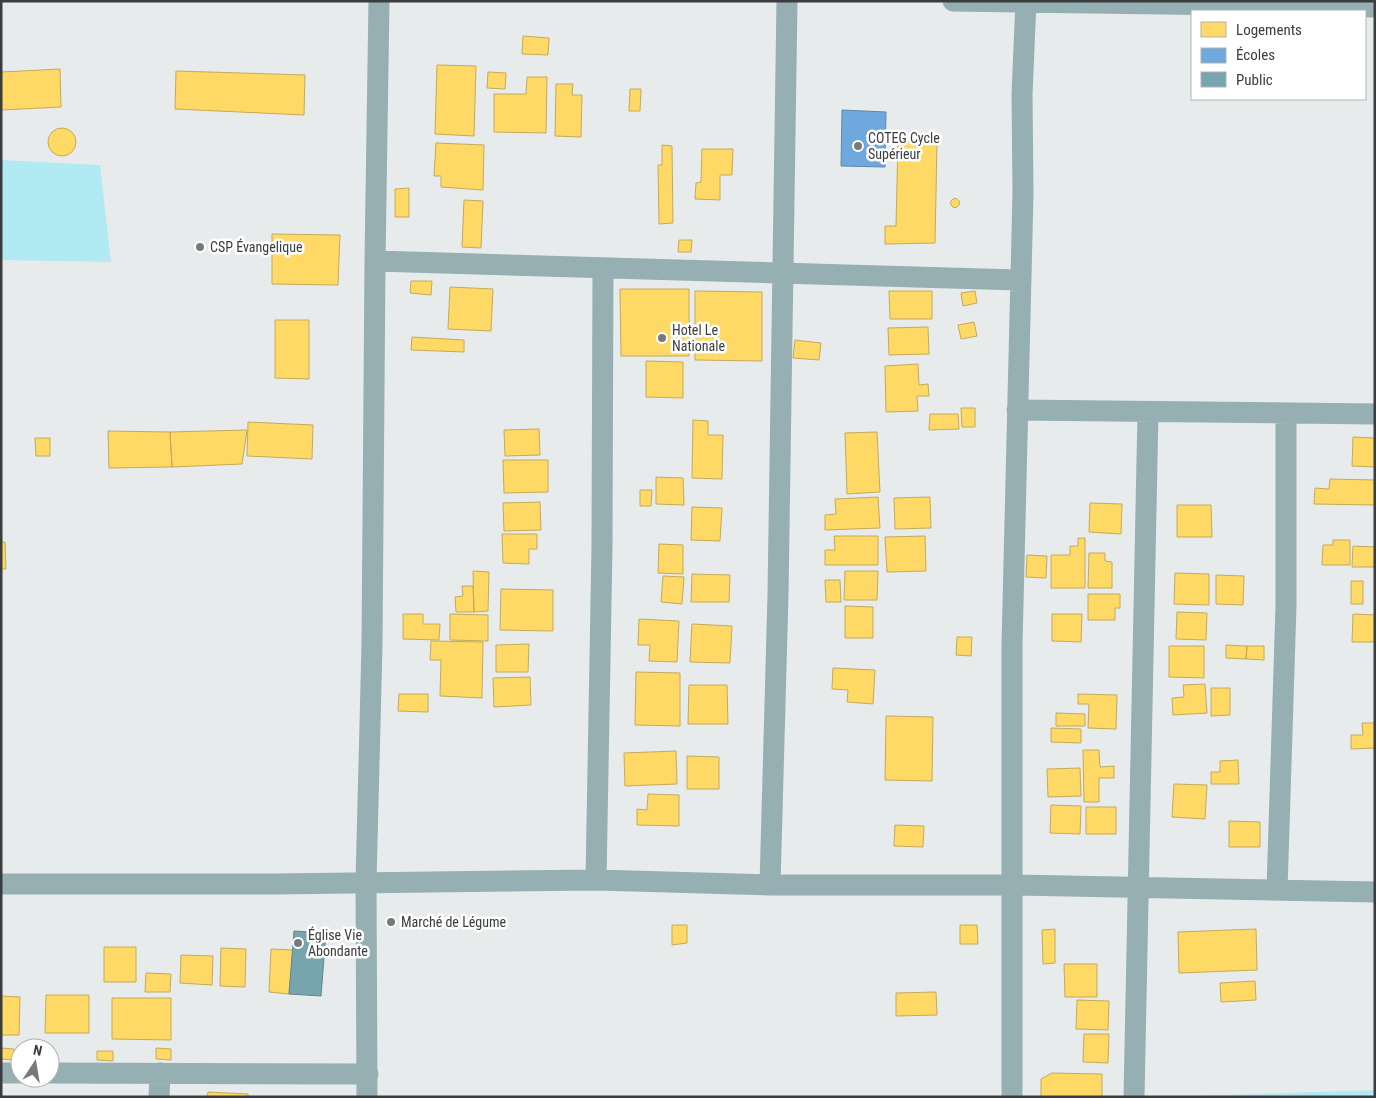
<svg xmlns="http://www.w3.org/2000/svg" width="1376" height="1098" font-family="'Roboto Condensed',sans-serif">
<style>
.green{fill:#b2eaf4}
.homes{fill:#ffd966;stroke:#c4aa5a}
.schools{fill:#6fa8dc;stroke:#5f88ac}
.public{fill:#76a5af;stroke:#64868d}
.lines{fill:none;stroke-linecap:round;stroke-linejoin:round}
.minor{stroke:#95afb2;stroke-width:21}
.poi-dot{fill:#77797a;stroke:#fff;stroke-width:2}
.labels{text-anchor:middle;stroke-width:5;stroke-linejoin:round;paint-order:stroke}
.poi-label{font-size:14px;fill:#3a3c3d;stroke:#fff;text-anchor:start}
</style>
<rect width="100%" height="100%" fill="#e8ebec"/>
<path class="green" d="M1,160L100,165L111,262L1,260Z
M1375,1090V1097H1164Z"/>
<path class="homes" d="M523,36L549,38L548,55L522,54Z
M437,65L476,66L474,136L435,134Z
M60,69L61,107L1,110V72Z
M176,71L305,75L304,115L175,109Z
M488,72L506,73L505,89L487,88Z
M527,77H547L546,133L494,132V94H526Z
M556,84H573L572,95H582L581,137L555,136Z
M630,89H641L640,111H629Z
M48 142a14 14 0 1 1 28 0a14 14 0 1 1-28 0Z
M898,141L937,142L935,243L885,244V226H896Z
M436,143L484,145L483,190L441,187V176H434Z
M662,145L672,146L673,223L659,224L658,165H662Z
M702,149H733L732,175H720V200L695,199L696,183L701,182Z
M409,188V217H395V189Z
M950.5 203a4.5 4.5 0 1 1 9 0a4.5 4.5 0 1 1-9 0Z
M464,200L483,201L481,248L462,247Z
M272,234L340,235L338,285L272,284Z
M679,240H692L691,252H678Z
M411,281H432L431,295L410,293Z
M450,287L493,289L491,331L448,329Z
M620,289H689V356H621Z
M695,291L762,292V361L695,360Z
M889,291H932V319H890Z
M975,291L977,303L963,306L961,293Z
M275,320H309V379L275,378Z
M974,322L977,336L961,339L958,325Z
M928,327L929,354L889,355L888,328Z
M412,337L464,340V352L411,350Z
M795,340L821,343L819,360L793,358Z
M646,361L683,362V398L646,397Z
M918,364L919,385L928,384L929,396H917L918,411L886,412L885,366Z
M961,408H975V427H962Z
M930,414H958L959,429L929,430Z
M693,420L708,421V435H723L722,479L692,478Z
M248,422L313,425L312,459L247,456Z
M539,429L540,455L505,456L504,430Z
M247,430L242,464L172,467L170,432Z
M108,431L170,432L172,467L109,468Z
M877,432L880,492L847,494L845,433Z
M1353,437L1375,438V467L1352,466Z
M35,438H50V456H36Z
M503,460H548V492L504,493Z
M656,477L683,478L684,505L656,504Z
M1330,479L1375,480V505L1314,504L1315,488L1329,489Z
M640,490H652L651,506H640Z
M878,497L880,528L825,530V515L836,514L835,499Z
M930,497L931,528L895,529L894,498Z
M540,502L541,530L504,531L503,503Z
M1090,503L1122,504L1121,534L1089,532Z
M1177,505H1211L1212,537H1177Z
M692,507L722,508L720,541L691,540Z
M502,534H537V549H529V564L503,563Z
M834,536H878V565H825V550H835Z
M925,536L926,571L887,572L885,537Z
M1078,538H1085V588H1051V555H1070V546H1078Z
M1333,540H1350V565H1322L1323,545H1333Z
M1,542H5L6,569H1Z
M659,544L683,545V574L658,573Z
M1353,546L1375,547L1374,567H1352Z
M1089,553H1105V561L1112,562V588H1088Z
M1027,555L1047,556L1046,578L1026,577Z
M473,571L489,572L488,611L474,612Z
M845,571H878L877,600H844Z
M1175,573L1209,574V605L1174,604Z
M692,574L730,575L729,602H691Z
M1216,575L1244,576L1243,605L1216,604Z
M663,576L684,577L682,604L661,602Z
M825,580H840L841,602H826Z
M1351,581H1363V604H1351Z
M462,586H473L474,612H456L455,597L463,596Z
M501,589L553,590V631L500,630Z
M1088,594H1120V608H1115V620H1088Z
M845,606L873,607V638H845Z
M1177,612L1207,613L1206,640L1176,639Z
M403,614H423V624H440L439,640L403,639Z
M450,614L488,615V641L450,640Z
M1052,614H1082L1081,642L1052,641Z
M1353,614L1375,615V642H1352Z
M639,619L679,621L677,662L649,661L650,645H638Z
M692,624L732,626L730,663L690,662Z
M957,637H972L971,656L956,655Z
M431,641L483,642L482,698L440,696L441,660H430Z
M529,644L528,672H496V645Z
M1226,645L1247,646L1246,659L1226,658Z
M1169,646H1204V678L1169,677Z
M1247,646H1264V660L1246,659Z
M833,668L875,670L873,704L847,702L848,690L832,689Z
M636,672L680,673V726L635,725Z
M530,677L531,705L494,707L493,678Z
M1205,684L1207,713L1173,715L1172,698L1184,697L1183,685Z
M689,685H727L728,724H688Z
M1211,688H1230V715L1211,716Z
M399,694H428V712L398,711Z
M1078,694L1117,695L1116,729L1088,728L1089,704H1078Z
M1056,713L1085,714V726H1056Z
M886,716L933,717L932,781L885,780Z
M1362,723H1375V748L1351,749V735H1363Z
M1051,728L1081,729V743L1051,742Z
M1083,750H1099L1100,767L1114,766V778H1099V802H1084Z
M676,751L677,784L625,786L624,753Z
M687,756L719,757V789H687Z
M1238,760L1239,784H1211V772H1220V761Z
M1080,768L1081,796L1048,797L1047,769Z
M1174,784L1207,785L1205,819L1172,817Z
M648,794L679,795V826L637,825V809L647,810Z
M1051,805L1081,806L1080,834L1050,833Z
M1086,807H1116V834H1086Z
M1229,821L1260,822V847H1229Z
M895,825L924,826L923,847L894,846Z
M672,925H687V943L672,945Z
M960,925H977L978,944H960Z
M1055,929V963L1043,964L1042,930Z
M1256,929L1257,970L1179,973L1178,932Z
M104,947H136V982H104Z
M221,948L246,949L245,987L220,986Z
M271,949L293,950L289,994L269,992Z
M181,955L213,956L212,985L180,983Z
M1064,964H1097V997H1065Z
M146,973L171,974L170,992H145Z
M1255,981L1256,1000L1221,1002L1220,983Z
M936,992L937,1015L896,1016V993Z
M46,995H89V1033H45Z
M1,996L20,997L19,1035H1Z
M112,998H171V1040L112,1039Z
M1077,1000L1109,1001L1108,1030L1076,1029Z
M1084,1034H1109L1108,1063L1083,1062Z
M1,1048L14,1049V1060L1,1059Z
M156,1048L171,1049V1060L156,1059Z
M97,1051H113V1061L97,1060Z
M1052,1073L1102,1074V1097H1041V1079Z
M208,1092L248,1094V1097H207Z"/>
<path class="schools" d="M842,110L886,112L885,167L841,166Z"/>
<path class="public" d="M294,931L326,933L321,996L289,994Z"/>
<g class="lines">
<path class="minor" d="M953,1L1375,7
M375,261L1021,280
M1017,410L1375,414
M596,880L602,547L603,268
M1,884H274L596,880L770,885H1011L1375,892
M770,885L778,595L787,1
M1277,890L1286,606V414
M1,1073H20
M50,1073L368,1074
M159,1097L160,1073
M367,1097L366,882L372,645L375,261L379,1
M1012,1097V645L1023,193L1022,94L1026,1
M1134,1097L1148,412"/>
</g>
<g class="poi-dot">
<circle cx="858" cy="146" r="5"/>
<circle cx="200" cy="247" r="5"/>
<circle cx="662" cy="338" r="5"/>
<circle cx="391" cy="922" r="5"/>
<circle cx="298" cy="943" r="5"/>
</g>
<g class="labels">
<g class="poi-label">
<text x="868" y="143">COTEG Cycle<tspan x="868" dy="16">Supérieur</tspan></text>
<text x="210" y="252">CSP Évangelique</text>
<text x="672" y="335">Hotel Le<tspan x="672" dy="16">Nationale</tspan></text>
<text x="401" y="927">Marché de Légume</text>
<text x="308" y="940">Église Vie<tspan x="308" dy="16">Abondante</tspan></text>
</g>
</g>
<rect width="1376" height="1098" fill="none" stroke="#3a3c3d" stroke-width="5"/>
<rect x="1191" y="10" width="175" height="90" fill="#ffffff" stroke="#b0b1b1"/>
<rect x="1201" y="22" width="25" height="15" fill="#ffd966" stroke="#b0b1b1"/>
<text x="1236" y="35" font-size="15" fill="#3a3c3d">Logements</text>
<rect x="1201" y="48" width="25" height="15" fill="#6fa8dc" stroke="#b0b1b1"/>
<text x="1236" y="60" font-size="15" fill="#3a3c3d">Écoles</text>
<rect x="1201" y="72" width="25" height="15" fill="#76a5af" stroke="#b0b1b1"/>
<text x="1236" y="85" font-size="15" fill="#3a3c3d">Public</text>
<g transform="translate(35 1063) rotate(12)"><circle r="24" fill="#ffffff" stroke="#b0b1b1"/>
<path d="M0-4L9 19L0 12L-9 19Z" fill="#77797a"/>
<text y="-8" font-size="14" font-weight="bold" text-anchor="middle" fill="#3a3c3d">N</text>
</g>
</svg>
